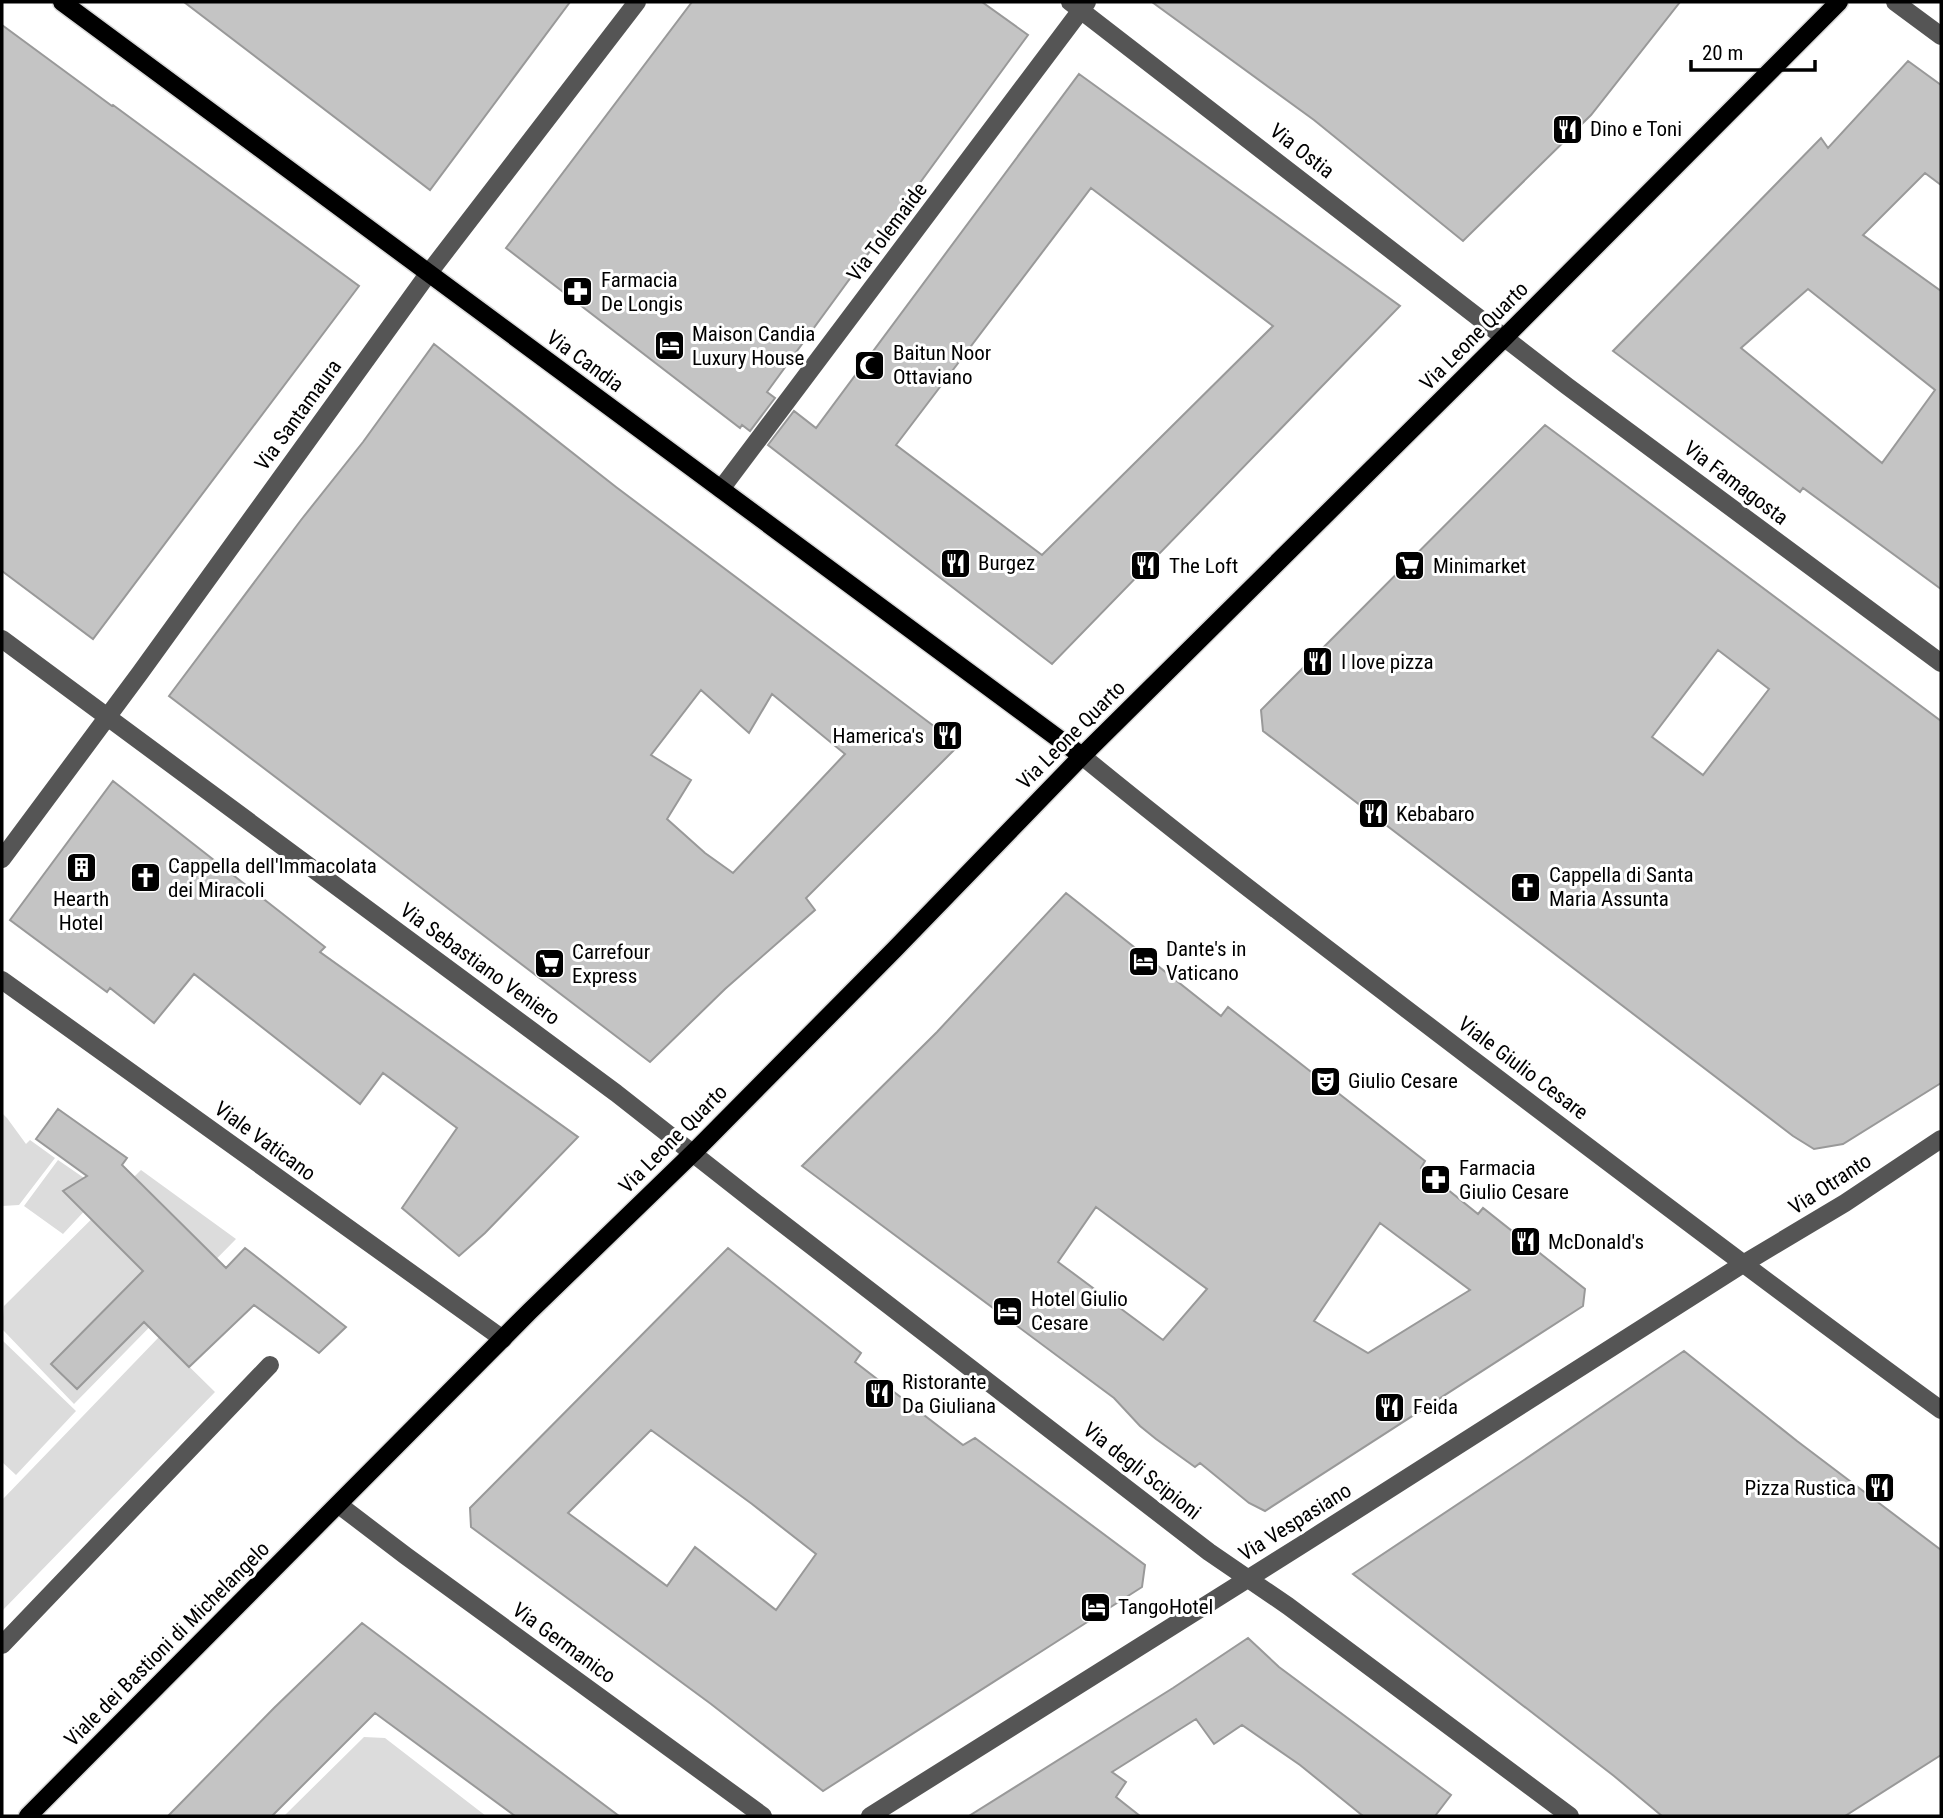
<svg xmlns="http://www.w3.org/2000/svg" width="1943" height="1818" font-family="'Roboto Condensed',sans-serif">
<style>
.green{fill:#dcdcdc}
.building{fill:#c4c4c4;stroke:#999;stroke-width:2;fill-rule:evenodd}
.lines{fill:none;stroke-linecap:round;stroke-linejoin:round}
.major-casing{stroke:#dbdbdb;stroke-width:21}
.minor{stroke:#555;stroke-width:18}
.major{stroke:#000;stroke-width:18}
.labels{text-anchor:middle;stroke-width:6;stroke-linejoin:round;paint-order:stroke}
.poi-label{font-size:21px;fill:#000;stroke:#fff;text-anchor:start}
.street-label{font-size:21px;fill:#000;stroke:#fff}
</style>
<rect width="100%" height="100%" fill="#fff"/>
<path class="green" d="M2,1113L7,1118L26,1144L30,1140L55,1158L19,1205L2,1206Z
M58,1160L103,1191L63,1234L24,1206Z
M141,1170L236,1239L74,1404L2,1329L4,1306Z
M159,1337L215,1392L2,1611V1500Z
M2,1340L76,1411L16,1475L2,1462Z
M364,1737L385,1738L486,1816H284Z"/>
<path class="building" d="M184,2H570L430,190Z
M692,2H982L1028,35L767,392L775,398L750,431L742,425L740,428L506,248Z
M1152,2H1680L1591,115L1463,241L1314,120Z
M2,25L112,106L113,105L359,286L93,639L2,571Z
M1908,61L1941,85V185L1925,173L1863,235L1941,291V589L1803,488L1800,492L1613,351L1821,138L1828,148ZM1808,289L1935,390L1882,463L1741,348Z
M1079,74L1400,306L1052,664L768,445L794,411L816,428ZM1091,188L1273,326L1042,555L896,445Z
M434,344L616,487L959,745L806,898L815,910L725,989L650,1062L169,696L301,520L363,442ZM701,690L749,733L772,694L845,754L733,873L705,853L667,819L691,780L651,755Z
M1545,425L1941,721V1083L1843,1144L1814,1149L1793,1136L1263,731L1261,710ZM1718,650L1769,689L1703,775L1652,737Z
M113,781L325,947L320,952L578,1137L485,1233L459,1256L402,1208L457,1128L383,1073L360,1104L194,974L154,1023L110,988L107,992L10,920Z
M1066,893L1221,1016L1228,1007L1425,1161L1421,1168L1478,1214L1483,1208L1585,1289L1583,1306L1265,1511L1249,1503L1200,1463L1195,1467L1156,1439L1140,1426L1114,1398L802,1166L937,1032ZM1096,1207L1207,1289L1163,1340L1058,1262ZM1380,1223L1470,1290L1368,1353L1314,1321Z
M58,1109L127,1158L122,1165L226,1268L245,1248L346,1327L319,1353L254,1305L189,1367L144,1322L77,1389L51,1364L143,1271L63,1191L87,1176L36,1139Z
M728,1248L861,1353L855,1362L963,1445L975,1438L1145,1565L1142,1587L823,1791L711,1704L471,1527L470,1508ZM651,1430L752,1504L816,1554L776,1610L695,1547L667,1586L568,1513Z
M1684,1351L1797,1441L1941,1550V1755L1845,1816H1662L1614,1776L1353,1574L1521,1462Z
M362,1623L619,1816H515L375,1713L272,1816H168L274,1708Z
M1248,1638L1279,1667L1451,1795L1435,1816H1363L1300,1765L1242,1725L1214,1744L1196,1719L1112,1772L1126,1782L1116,1797L1140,1816H969L1173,1688Z"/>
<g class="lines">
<defs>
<path id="major" d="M62,2L1082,756
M28,1816L529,1312L694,1152L894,950L1082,756L1505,337L1839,2"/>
</defs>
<use href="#major" class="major-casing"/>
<path class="minor" d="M1070,2L1567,386L1941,663
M1895,2L1941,36
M721,489L1087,2
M2,639L616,1093L756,1203L1209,1552L1288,1606L1570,1816
M1082,756C1209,860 1341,959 1472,1059C1628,1177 1783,1295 1941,1410
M2,859L140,673L428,274L637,2
M2,980L503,1339
M339,1505L406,1556L763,1816
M2,1645L270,1365
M870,1816L1308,1541L1743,1264L1845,1203L1941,1139"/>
<use href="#major" class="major"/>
</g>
<defs>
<symbol id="restaurant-square" viewBox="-11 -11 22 22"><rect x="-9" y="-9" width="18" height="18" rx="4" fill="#000" stroke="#fff"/><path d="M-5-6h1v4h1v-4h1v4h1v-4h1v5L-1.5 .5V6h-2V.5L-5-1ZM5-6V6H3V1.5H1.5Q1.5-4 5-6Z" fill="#fff"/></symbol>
<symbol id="pharmacy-square" viewBox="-11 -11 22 22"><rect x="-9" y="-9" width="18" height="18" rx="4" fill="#000" stroke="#fff"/><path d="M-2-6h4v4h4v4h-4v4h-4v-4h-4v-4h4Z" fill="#fff"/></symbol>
<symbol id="hotel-square" viewBox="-11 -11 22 22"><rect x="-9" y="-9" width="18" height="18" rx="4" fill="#000" stroke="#fff"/><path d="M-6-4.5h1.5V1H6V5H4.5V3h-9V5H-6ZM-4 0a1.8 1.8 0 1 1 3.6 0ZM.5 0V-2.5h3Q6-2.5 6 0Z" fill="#fff"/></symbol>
<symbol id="mosque-square" viewBox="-11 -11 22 22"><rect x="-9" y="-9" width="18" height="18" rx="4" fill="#000" stroke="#fff"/><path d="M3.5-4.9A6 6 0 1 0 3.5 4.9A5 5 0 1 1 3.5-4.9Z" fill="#fff"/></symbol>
<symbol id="supermarket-square" viewBox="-11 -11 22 22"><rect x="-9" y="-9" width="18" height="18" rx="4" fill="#000" stroke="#fff"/><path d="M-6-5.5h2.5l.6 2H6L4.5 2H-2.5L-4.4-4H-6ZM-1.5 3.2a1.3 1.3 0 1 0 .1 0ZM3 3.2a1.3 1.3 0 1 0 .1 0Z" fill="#fff"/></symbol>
<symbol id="building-square" viewBox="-11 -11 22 22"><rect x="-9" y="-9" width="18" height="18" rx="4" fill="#000" stroke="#fff"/><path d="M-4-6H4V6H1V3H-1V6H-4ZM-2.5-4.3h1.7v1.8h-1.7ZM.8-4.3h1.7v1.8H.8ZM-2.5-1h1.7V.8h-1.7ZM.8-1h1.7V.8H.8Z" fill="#fff"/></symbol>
<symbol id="church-square" viewBox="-11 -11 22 22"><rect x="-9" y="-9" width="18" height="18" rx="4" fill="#000" stroke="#fff"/><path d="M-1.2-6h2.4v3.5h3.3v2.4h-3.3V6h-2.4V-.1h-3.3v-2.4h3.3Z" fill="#fff"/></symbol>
<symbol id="theatre-square" viewBox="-11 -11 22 22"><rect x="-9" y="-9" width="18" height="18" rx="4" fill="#000" stroke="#fff"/><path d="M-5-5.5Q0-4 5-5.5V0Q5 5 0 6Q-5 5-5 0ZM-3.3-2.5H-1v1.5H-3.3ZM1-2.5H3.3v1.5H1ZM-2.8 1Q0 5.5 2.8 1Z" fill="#fff"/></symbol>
</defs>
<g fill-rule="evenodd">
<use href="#restaurant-square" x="1550" y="112" width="35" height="35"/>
<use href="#pharmacy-square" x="560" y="274" width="35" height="35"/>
<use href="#hotel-square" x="652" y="328" width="35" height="35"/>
<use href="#mosque-square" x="852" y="348" width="35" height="35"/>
<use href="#restaurant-square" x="938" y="546" width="35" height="35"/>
<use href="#restaurant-square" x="1128" y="548" width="35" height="35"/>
<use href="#supermarket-square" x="1392" y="548" width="35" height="35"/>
<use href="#restaurant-square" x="1300" y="644" width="35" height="35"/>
<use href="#restaurant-square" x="930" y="718" width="35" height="35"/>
<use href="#restaurant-square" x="1356" y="796" width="35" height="35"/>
<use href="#building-square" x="64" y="850" width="35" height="35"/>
<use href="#church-square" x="128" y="860" width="35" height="35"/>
<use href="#church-square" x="1508" y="870" width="35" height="35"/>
<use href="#hotel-square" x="1126" y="944" width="35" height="35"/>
<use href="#supermarket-square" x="532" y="946" width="35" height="35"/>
<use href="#theatre-square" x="1308" y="1064" width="35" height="35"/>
<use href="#pharmacy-square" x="1418" y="1162" width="35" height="35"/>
<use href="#restaurant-square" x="1508" y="1224" width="35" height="35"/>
<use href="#hotel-square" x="990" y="1294" width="35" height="35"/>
<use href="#restaurant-square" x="862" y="1376" width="35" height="35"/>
<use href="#restaurant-square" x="1372" y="1390" width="35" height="35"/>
<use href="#restaurant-square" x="1862" y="1470" width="35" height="35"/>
<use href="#hotel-square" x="1078" y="1590" width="35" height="35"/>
</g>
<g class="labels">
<g class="poi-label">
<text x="1590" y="136">Dino e Toni</text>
<text x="601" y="287">Farmacia<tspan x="601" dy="24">De Longis</tspan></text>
<text x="692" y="341">Maison Candia<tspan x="692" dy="24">Luxury House</tspan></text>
<text x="893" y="360">Baitun Noor<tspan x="893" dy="24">Ottaviano</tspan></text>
<text x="978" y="570">Burgez</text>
<text x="1169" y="573">The Loft</text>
<text x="1433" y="573">Minimarket</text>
<text x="1341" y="669">I love pizza</text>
<text x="924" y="743" text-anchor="end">Hamerica's</text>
<text x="1396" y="821">Kebabaro</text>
<text x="168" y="873">Cappella dell'Immacolata<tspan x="168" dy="24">dei Miracoli</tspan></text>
<text x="1549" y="882">Cappella di Santa<tspan x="1549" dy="24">Maria Assunta</tspan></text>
<text x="81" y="906" text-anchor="middle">Hearth<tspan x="81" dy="24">Hotel</tspan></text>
<text x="1166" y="956">Dante's in<tspan x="1166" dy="24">Vaticano</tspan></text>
<text x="572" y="959">Carrefour<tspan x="572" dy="24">Express</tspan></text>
<text x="1348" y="1088">Giulio Cesare</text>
<text x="1459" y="1175">Farmacia<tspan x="1459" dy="24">Giulio Cesare</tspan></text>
<text x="1548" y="1249">McDonald's</text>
<text x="1031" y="1306">Hotel Giulio<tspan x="1031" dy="24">Cesare</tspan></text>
<text x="902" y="1389">Ristorante<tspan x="902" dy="24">Da Giuliana</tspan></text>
<text x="1413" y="1414">Feida</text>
<text x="1856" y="1495" text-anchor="end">Pizza Rustica</text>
<text x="1118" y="1614">TangoHotel</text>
</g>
<g class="street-label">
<text transform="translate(1302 151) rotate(38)" y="7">Via Ostia</text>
<text transform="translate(887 232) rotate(-53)" y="7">Via Tolemaide</text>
<text transform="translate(1474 336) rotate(-45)" y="7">Via Leone Quarto</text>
<text transform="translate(585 361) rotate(36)" y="7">Via Candia</text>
<text transform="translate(298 415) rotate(-54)" y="7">Via Santamaura</text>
<text transform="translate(1736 483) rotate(37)" y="7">Via Famagosta</text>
<text transform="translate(1071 735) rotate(-45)" y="7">Via Leone Quarto</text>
<text transform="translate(480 964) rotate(36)" y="7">Via Sebastiano Veniero</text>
<text transform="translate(1523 1068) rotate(37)" y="7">Viale Giulio Cesare</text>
<text transform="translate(673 1139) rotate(-45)" y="7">Via Leone Quarto</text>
<text transform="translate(265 1141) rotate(36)" y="7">Viale Vaticano</text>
<text transform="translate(1830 1184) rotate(-33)" y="7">Via Otranto</text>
<text transform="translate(1142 1471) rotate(38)" y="7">Via degli Scipioni</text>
<text transform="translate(1295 1522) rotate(-32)" y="7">Via Vespasiano</text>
<text transform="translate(564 1643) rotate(36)" y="7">Via Germanico</text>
<text transform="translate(167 1644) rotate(-45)" y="7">Viale dei Bastioni di Michelangelo</text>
</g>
</g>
<rect width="1943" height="1818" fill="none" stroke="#000000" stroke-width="7"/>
<path d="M1691 60v10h124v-10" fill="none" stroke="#000000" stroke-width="3.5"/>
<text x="1702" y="60" font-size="21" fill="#000000" stroke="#ffffff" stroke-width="5" paint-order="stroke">20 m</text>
</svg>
